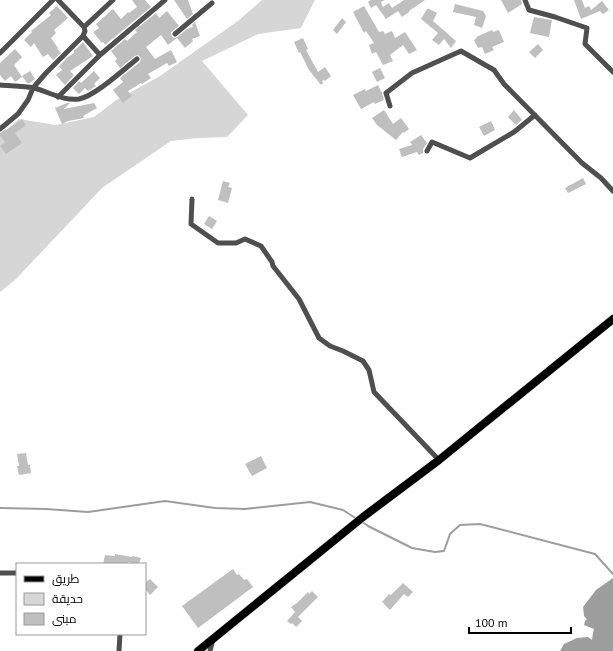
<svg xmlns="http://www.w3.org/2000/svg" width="613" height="651" font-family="'PT Sans',Cairo,sans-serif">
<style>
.green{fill:#d6d6d6}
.water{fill:#9d9d9d}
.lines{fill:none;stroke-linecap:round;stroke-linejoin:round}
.stream{stroke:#9d9d9d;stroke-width:2}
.building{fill:#bfbfbf}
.primary-casing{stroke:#dbdbdb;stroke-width:9}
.minor{stroke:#4f4f4f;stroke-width:5}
.primary{stroke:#000;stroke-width:8}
</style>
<rect width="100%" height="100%" fill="#fff"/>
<path class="green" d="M262,0H315L301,28L258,34L202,61L248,115L227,137L198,138L171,141L102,188L15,280L0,292V136L19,119L56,125L94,117L115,101L160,76L238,21Z"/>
<path class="water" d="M613,578V651H560L564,644L577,638L588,637L592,640L593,633L594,629L584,625L585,621L587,619L584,616L583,607L596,590Z"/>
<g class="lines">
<path class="stream" d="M0,508L46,509L88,512L165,501L215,508L245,509L310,502L343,510L357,519
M361,521L368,526L412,548L435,552L444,551L450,534L460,525L480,524L595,554L613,574"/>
</g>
<path class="building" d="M132,0H145L151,7L105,45L103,42L102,43L93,32L99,28L96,24L113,9L121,19L128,12L129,13L137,7Z
M174,0H188L193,14L187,19Z
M371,0H385L381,2L383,7L389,3L392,8L404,0H425L409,11V12L402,17L398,11L386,19L376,5L371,8L368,2Z
M501,0H521L522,4L508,13Z
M574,0H582L585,8L589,6L591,10L602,1L609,10L603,14L600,11L581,19Z
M455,4L483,11L486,16L482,28L474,25L476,17L453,12Z
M57,6L68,18L54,30L56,33L51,38L58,48L57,49L61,53L53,60L48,54L43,57L34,43L31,47L24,40L32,32L31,31L51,15L49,13Z
M364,6L379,32L383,31L385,34L392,31L395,38L405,32L417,50L409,54L403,45L390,55L393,61L383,65L376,52L372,54L369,45L374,43L366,31L364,33L353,12Z
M427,9H429L437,13L433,21L456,41L451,48L444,39L439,45L432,40L438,33L421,19Z
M167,11L179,26L171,32V34L172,37L175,38L177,37L187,29L193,27L192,25L195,22L200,36L192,39L193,41L185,48L177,38L168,45L161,35L146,47L155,59L171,50L177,62L169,66L167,63L148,74L151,78L142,84L141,83L128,91L132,96L123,103L113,90L123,82L120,78L140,62L141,58L138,55L135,56L120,68L115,61L117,59L111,51L125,39L127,41L137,32L135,30L156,13L159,18Z
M534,17L552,20L549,37L530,33Z
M342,18L346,22L337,34L333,30Z
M492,30L493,32L499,30L504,42L492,47L494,50L485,54L482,47L478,48L474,40L477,38L476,37Z
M303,38L308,49L306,50L318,72L325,67L331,76L325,81L324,80L322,81L323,83L321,85L309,70L300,52L299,53L294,42Z
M83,42L93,56L70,71L74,75L65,85L56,75L62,70L59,66L68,57L74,53V51Z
M538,44L543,50L535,58L529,52Z
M15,49L22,57L14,65L22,77L15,82L11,76L5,81L0,75V63Z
M380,68L385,78L377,82L372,72Z
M30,71L35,79L30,83H27L22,76Z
M94,71L100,78L94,84L96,86L88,91L85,88L79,94L73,88L79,81L81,83Z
M378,85L382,93L384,100L375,104L374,102L361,109L353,95L365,89L366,91Z
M67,103H70L64,109L94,103L97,108L83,116L84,118L68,121L62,124L55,108Z
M384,110L393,124L401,118L409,129L404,133L403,132L396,140L377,125L372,118Z
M514,110L522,120L516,125L508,117Z
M22,119L26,125L15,133L22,143L6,154L0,146L5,142L0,136V133L6,129V130Z
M491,121L495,130L484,136L479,127Z
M421,135L427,143L423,149V153L419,155L417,152L402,157L399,149L412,145L410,142Z
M583,178L586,184L568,193L565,188Z
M223,181L230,183L228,187L232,188L228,203L218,200Z
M209,216L217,221L212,229L204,224Z
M26,453L28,465H30L31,473L19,475L17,466H19L17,454Z
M261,456L267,468L252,476L245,464Z
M115,554L132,557L133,556L141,558L139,564H135L128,562L127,564H103L105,555L115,556Z
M233,569L237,575L239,574L244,580L247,579L253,587L198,628L182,606Z
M150,579L158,587L150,595L145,589V583Z
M403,583L413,592L408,597L404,594L390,610L382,602L389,594L391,595Z
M312,591L318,597L298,617L302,621L296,627L292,623L291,624L287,621L295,612L291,607L297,603L308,592L309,594Z"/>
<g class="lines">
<defs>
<path id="primary" d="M198,651L363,517L439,460L613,319"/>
</defs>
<use href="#primary" class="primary-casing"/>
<path class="minor" d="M525,0L529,10L555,17L587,28L585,44L613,72
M84,27L113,0
M175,34L212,3
M0,53L53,0
M100,55L165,0
M0,85C11,86 23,86 34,88C49,92 63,101 79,99C95,96 123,70 137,59
M58,97L100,55L83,36
M390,106L386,93L412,73L461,51L480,62L494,70L504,84L582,163L601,178L613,191
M0,129L18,114L28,100L33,88L46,73L83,36L85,31L84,27L58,0
M427,151L432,142L470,158L514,132L535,115
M192,199L191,224L218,243H236L245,239L261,246L272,262L273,266L299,299L319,338L330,346L343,351L363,361L369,370L374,392L439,460
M0,573H17
M119,651L120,634
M210,651L213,639"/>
<use href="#primary" class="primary"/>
</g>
<rect x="16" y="563" width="130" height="72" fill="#ffffff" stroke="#999999"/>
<rect x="24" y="576" width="20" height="6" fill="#000000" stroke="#999999"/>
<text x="52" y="583" font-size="12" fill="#000000">طريق</text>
<rect x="24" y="593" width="20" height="12" fill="#d6d6d6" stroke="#999999"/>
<text x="52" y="603" font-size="12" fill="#000000">حديقة</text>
<rect x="24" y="613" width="20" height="12" fill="#bfbfbf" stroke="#999999"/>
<text x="52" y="623" font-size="12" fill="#000000">مبنى</text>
<path d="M469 627v6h102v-6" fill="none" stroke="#000000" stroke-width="2"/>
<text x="475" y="627" font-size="12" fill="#000000" stroke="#ffffff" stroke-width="3" paint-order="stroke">100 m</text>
</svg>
